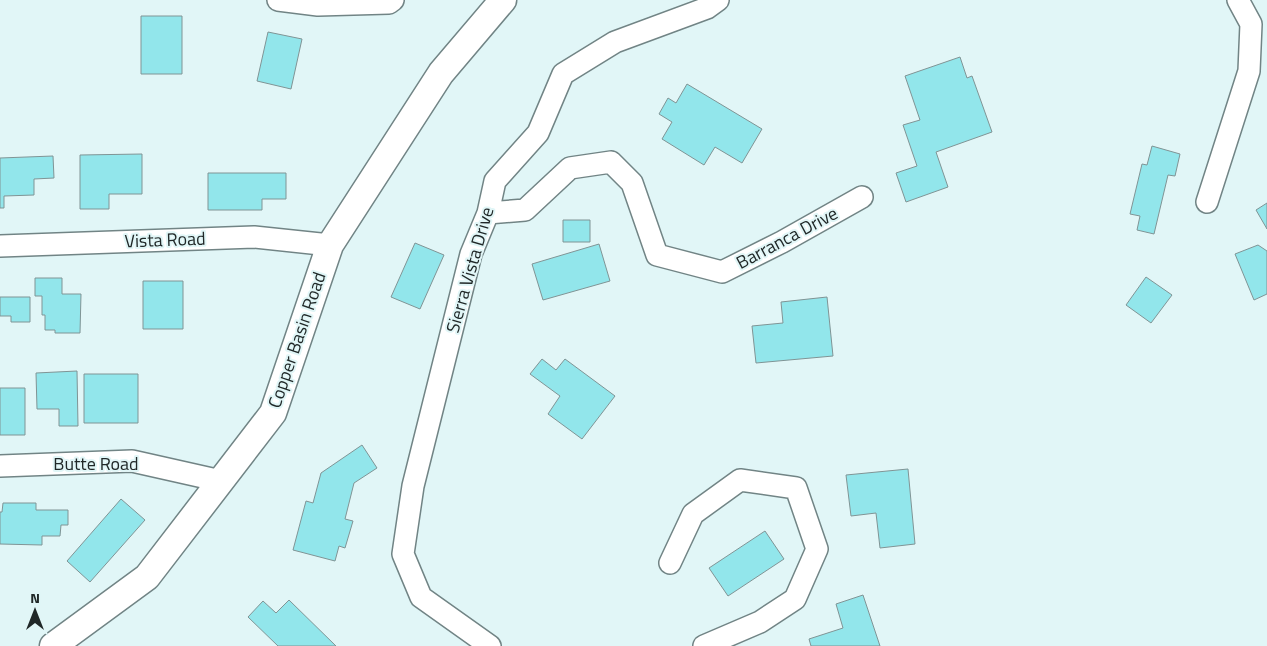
<svg xmlns="http://www.w3.org/2000/svg" width="1267" height="646" font-family="'Titillium Web',sans-serif">
<style>
.building{fill:#92e6eb;stroke:#809495}
.lines{fill:none;stroke-linecap:round;stroke-linejoin:round}
.minor-casing{stroke:#718485;stroke-width:24}
.tertiary-casing{stroke:#718485;stroke-width:29}
.minor{stroke:#fff;stroke-width:21}
.tertiary{stroke:#fff;stroke-width:26}
.labels{text-anchor:middle;stroke-width:4;stroke-linejoin:round;paint-order:stroke}
.street-label{font-size:18px;fill:#202828;stroke:#e1f6f7}
</style>
<rect width="100%" height="100%" fill="#e1f6f7"/>
<path class="building" d="M141,16H182V74H141Z
M268,32L302,39L291,89L257,81Z
M960,57L967,78L972,76L992,132L936,152L948,187L906,202L896,173L917,166L903,125L920,120L905,76Z
M687,84L762,129L742,163L715,147L704,165L662,139L672,122L659,114L668,98L676,103Z
M1152,146L1180,154L1175,176L1168,175L1154,234L1137,230L1140,216L1130,214L1142,164L1147,165Z
M142,154V194H109V209H80V155Z
M53,156L54,178L34,179V195L4,196V208H0V158Z
M208,173H286V199H262V210H208Z
M1267,203V229L1256,210Z
M563,220H590V242H563Z
M415,243L444,255L420,309L391,297Z
M599,244L610,281L543,300L532,264Z
M1258,245L1267,251V294L1254,300L1235,254Z
M1146,277L1172,295L1151,323L1126,305Z
M35,278H62V294H81L80,333H55V330H45V315H42V296H35Z
M143,281H183V329H143Z
M0,297H30V322H11V316H0Z
M827,297L833,356L756,363L752,326L783,323L781,302Z
M542,359L556,370L565,359L615,396L582,439L548,414L560,396L530,374Z
M77,371L78,426H59V409H37L36,373Z
M84,374H138V423H84Z
M0,388H25V435H0Z
M362,445L377,468L354,483L345,519L353,521L345,548L339,546L335,561L293,550L306,501L313,503L321,473Z
M908,469L915,544L880,548L876,513L851,516L846,475Z
M121,499L145,520L90,582L67,561Z
M3,503H36V510H68V525H61L60,536H42V545L0,544V512H2Z
M765,531L784,559L728,596L709,568Z
M863,595L880,646H811L809,639L843,628L836,604Z
M289,600L336,646H278L248,617L263,601L276,613Z"/>
<g class="lines">
<defs>
<path id="minor" d="M278,0L318,5L389,3L393,0
M1207,202L1249,71L1251,24L1238,0
M488,213L525,210L570,168L611,162L632,183L657,255L722,272L782,242L862,197
M0,246L254,237L330,245
M0,466L132,461L221,481
M670,563L693,514L740,480L796,488L817,549L795,599L760,622L704,646
M490,646L421,597L403,554L413,486L471,254L488,213L495,181L538,133L563,74L615,42L707,8L718,0"/>
<path id="tertiary" d="M53,646L147,577L273,413L330,245L441,73L503,0"/>
</defs>
<use href="#minor" class="minor-casing"/>
<use href="#tertiary" class="tertiary-casing"/>
<use href="#minor" class="minor"/>
<use href="#tertiary" class="tertiary"/>
</g>
<g class="labels">
<g class="street-label">
<text transform="translate(787 238) rotate(-28)" y="6">Barranca Drive</text>
<text transform="translate(165 240) rotate(-2)" y="6">Vista Road</text>
<text transform="translate(470 270) rotate(-74)" y="6">Sierra Vista Drive</text>
<text transform="translate(297 340) rotate(-71)" y="6">Copper Basin Road</text>
<text x="96" y="470">Butte Road</text>
</g>
</g>
<g transform="translate(35 611)" stroke="#e1f6f7" stroke-width="4" paint-order="stroke">
<path d="M0-4L9 19L0 12L-9 19Z" fill="#202828"/>
<text y="-8" font-size="14" font-weight="bold" text-anchor="middle" fill="#202828">N</text>
</g>
</svg>
